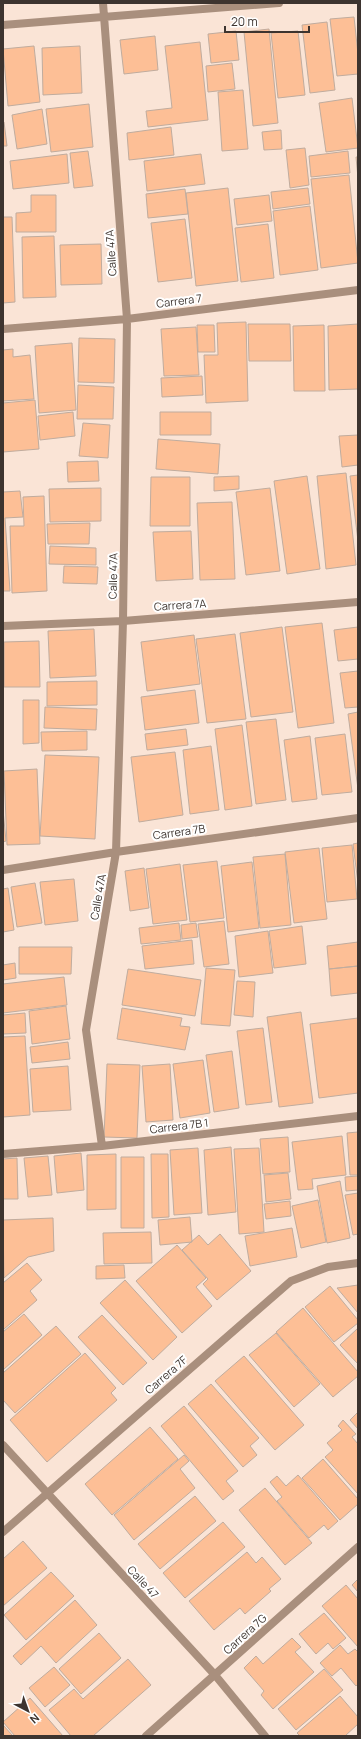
<svg xmlns="http://www.w3.org/2000/svg" width="361" height="1739" font-family="Manrope,sans-serif">
<style>
.building{fill:#fdbf96;stroke:#c0ac9e}
.lines{fill:none;stroke-linecap:round;stroke-linejoin:round}
.street{stroke:#a98f7d;stroke-width:8}
.labels{text-anchor:middle;stroke-width:4;stroke-linejoin:round;paint-order:stroke}
.street-label{font-size:11px;fill:#3d342f;stroke:#fff}
</style>
<rect width="100%" height="100%" fill="#fae4d6"/>
<path class="building" d="M354,17L358,54V74L337,76L330,19Z
M327,22L335,90L310,93L302,25Z
M269,29L278,123L253,126L244,32Z
M236,31L239,60L211,63L208,34Z
M298,31L305,95L278,98L271,33Z
M155,36L158,70L124,74L120,40Z
M200,42L208,120L148,127L146,111L172,108L165,46Z
M34,46L40,102L8,106L3,49Z
M80,46L82,93L43,95L42,48Z
M232,63L235,89L208,92L206,66Z
M243,90L248,149L222,151L218,92Z
M352,98L358,148L326,152L319,103Z
M89,104L93,147L51,152L46,109Z
M42,109L47,144L17,149L12,115Z
M3,122H4L7,146H3Z
M171,127L174,155L129,160L127,133Z
M281,130L282,149L264,150L262,132Z
M305,148L309,185L290,188L286,150Z
M88,151L93,186L74,188L70,153Z
M348,151L350,173L311,177L309,156Z
M67,154L69,183L13,189L10,161Z
M201,154L205,184L147,191L144,161Z
M356,157H358V178Z
M349,175L358,263L321,268L311,179Z
M228,188L238,281L196,286L186,193Z
M308,188L310,204L273,209L271,192Z
M185,189L188,214L148,218L146,194Z
M31,195H56V232H16V213L31,212Z
M269,195L272,221L237,225L234,199Z
M310,206L318,270L280,275L273,211Z
M3,217H12L15,302L3,303Z
M185,219L192,278L158,282L151,223Z
M268,224L274,278L241,282L235,228Z
M54,236L56,297L23,298L22,237Z
M101,244L102,284L61,285L60,245Z
M246,322L248,401L206,403L204,355H218L217,323Z
M248,324H290L291,361H249Z
M358,324V389L329,390L328,326Z
M197,325H214L215,352H198Z
M324,325L325,391H294L293,326Z
M196,327L199,375L164,376L161,329Z
M79,338L115,339L114,383L78,382Z
M72,343L76,410L39,413L35,346Z
M13,349V357L30,355L34,399L3,401V350Z
M202,376L203,395L162,397L161,378Z
M78,385L114,387L113,419H77Z
M35,400L39,449L3,452V403Z
M73,412L75,436L40,440L38,416Z
M160,412H211V435H160Z
M83,423L110,425L108,458L79,456Z
M358,435V465L342,467L339,436Z
M158,439L220,444L218,474L156,469Z
M98,461L99,481L68,482L67,462Z
M346,473L356,565L326,569L317,476Z
M358,475V541L350,476Z
M239,476V489L214,491V477Z
M307,476L320,569L287,574L274,481Z
M151,477H190V526H150Z
M101,488V521L50,522L49,489Z
M270,488L280,571L246,575L236,492Z
M20,491L23,517L5,518L10,591H3V492Z
M44,496L47,591L12,593L10,526H24L23,497Z
M232,502L235,579L200,580L197,503Z
M90,523L89,544H48L47,524Z
M191,531L193,579L156,581L153,532Z
M50,546L96,548V565L49,564Z
M64,566L98,567L97,584L63,583Z
M322,623L334,723L298,728L285,627Z
M282,627L293,712L251,717L240,633Z
M358,627V659L338,661L334,630Z
M94,629L96,676L50,678L48,631Z
M235,634L246,719L207,723L196,639Z
M194,635L200,684L147,691L141,642Z
M39,641L40,687H4V642Z
M358,671V707L345,708L340,673Z
M97,681V705L47,706V682Z
M195,690L199,723L145,730L141,697Z
M23,700H39V743L23,744Z
M45,707L97,709L96,730L44,728Z
M358,712V789L348,714Z
M276,719L286,800L256,804L246,722Z
M242,725L252,806L225,810L215,729Z
M186,729L188,745L147,750L145,734Z
M87,731V750L42,751L41,732Z
M345,734L352,792L322,795L315,738Z
M310,736L317,799L292,802L284,740Z
M211,746L219,810L190,814L183,750Z
M175,752L183,815L139,822L131,757Z
M45,755L99,757L95,839L40,836Z
M37,769L40,844L7,845L4,771Z
M3,810L6,841L3,842Z
M358,843V883L353,844Z
M352,845L357,899L327,902L322,848Z
M319,848L327,919L294,923L285,852Z
M285,854L291,925L260,928L253,857Z
M217,861L224,918L190,922L183,865Z
M252,862L259,928L228,932L221,866Z
M180,864L187,920L153,924L146,869Z
M144,868L149,908L130,911L125,871Z
M74,879L78,921L45,925L40,882Z
M35,883L42,923L17,927L11,887Z
M8,888L14,930L3,932V889Z
M224,921L229,964L204,967L198,924Z
M179,923L181,940L141,944L139,928Z
M196,923L198,937L182,939L181,925Z
M302,926L306,964L274,968L269,931Z
M268,931L273,973L239,977L235,936Z
M192,940L194,964L145,969L142,946Z
M358,942V966L329,969L327,946Z
M19,947H72L71,974H19Z
M15,963L16,978L3,980V965Z
M358,966V993L331,996L329,969Z
M206,968L235,970L230,1026L201,1024Z
M128,969L201,980L195,1016L122,1005Z
M64,977L67,1005L3,1013V984Z
M237,981L255,982L253,1017L234,1015Z
M66,1006L70,1039L32,1044L29,1011Z
M122,1008L182,1018L180,1026L190,1027L185,1050L117,1039Z
M301,1012L313,1103L279,1107L267,1017Z
M25,1013L26,1033L3,1034V1015Z
M358,1018V1093L319,1098L310,1024Z
M263,1028L272,1102L246,1105L237,1031Z
M25,1036L30,1115L3,1117V1037Z
M68,1042L70,1059L32,1063L30,1047Z
M232,1051L239,1108L214,1112L206,1055Z
M203,1060L210,1113L180,1118L173,1064Z
M107,1064L140,1065L137,1138L104,1137Z
M170,1064L173,1120L146,1122L142,1066Z
M68,1066L71,1110L33,1112L30,1069Z
M358,1132V1175H350L347,1133Z
M342,1136L346,1175L312,1179L313,1189L298,1190L292,1142Z
M288,1137L290,1172L263,1174L260,1139Z
M231,1147L236,1212L208,1215L204,1150Z
M198,1148L202,1213L174,1215L170,1150Z
M259,1148L264,1232L239,1234L234,1149Z
M81,1153L84,1190L57,1193L54,1156Z
M116,1154V1209L87,1210V1155Z
M151,1154H168L169,1217L152,1218Z
M48,1156L52,1195L28,1197L24,1158Z
M121,1157H144V1228H121Z
M17,1158L18,1199H3V1159Z
M288,1173L291,1199L266,1202L264,1175Z
M358,1176V1190L346,1191L345,1177Z
M340,1181L350,1238L327,1243L317,1186Z
M358,1193V1234L353,1235L345,1195Z
M318,1200L326,1242L301,1248L292,1206Z
M290,1201L291,1216L266,1219L264,1204Z
M190,1217L192,1242L160,1245L158,1220Z
M53,1218L54,1251L28,1257L4,1278L3,1220Z
M292,1228L297,1257L250,1266L245,1236Z
M151,1232L152,1263L104,1264L103,1233Z
M220,1234L251,1271L217,1300L203,1284L208,1279L182,1250L199,1235L208,1245Z
M177,1245L206,1278L196,1287L212,1306L182,1333L136,1281Z
M27,1263L42,1280L30,1291L37,1300L3,1330V1283Z
M124,1265L125,1278L96,1279V1266Z
M125,1280L177,1337L153,1360L100,1303Z
M358,1285V1313L337,1288Z
M330,1286L358,1320V1323L334,1342L305,1307Z
M303,1308L358,1372V1376L333,1397L276,1332Z
M24,1314L42,1335L3,1370V1332Z
M102,1315L147,1363L123,1385L78,1337Z
M56,1326L81,1354L15,1413L3,1400V1373Z
M358,1328V1364L340,1345Z
M276,1333L320,1384L294,1407L249,1355Z
M85,1353L116,1388L111,1393L117,1400L47,1462L10,1420Z
M244,1356L304,1425L275,1450L215,1381Z
M211,1384L259,1438L250,1446L257,1455L243,1467L188,1404Z
M184,1406L238,1471L226,1481L234,1491L223,1500L161,1426Z
M358,1412V1429L350,1420Z
M343,1420L356,1434L352,1437L358,1444V1494L325,1457L333,1450L327,1443L342,1430L338,1426Z
M150,1427L178,1459L112,1515L85,1484Z
M184,1455L189,1461L180,1469L195,1488L134,1540L114,1515Z
M323,1459L358,1499V1504L340,1520L302,1478Z
M298,1475L338,1521L328,1530L324,1525L309,1538L277,1501L282,1497L270,1482L277,1476L286,1486Z
M265,1488L312,1543L285,1565L239,1510Z
M195,1496L216,1521L160,1569L138,1544Z
M223,1522L245,1547L185,1598L163,1573Z
M23,1541L47,1568L3,1606V1559Z
M247,1552L256,1563L262,1557L281,1579L269,1589L271,1591L245,1614L240,1608L214,1630L189,1601Z
M51,1572L74,1596L26,1640L4,1615Z
M358,1579V1592L352,1585Z
M346,1585L358,1599V1647L322,1606Z
M75,1600L97,1625L56,1663L41,1646L21,1665L13,1656Z
M324,1613L346,1638L333,1649L328,1643L316,1654L299,1634Z
M99,1633L121,1658L81,1694L59,1669Z
M292,1638L301,1647L295,1652L314,1672L273,1709L261,1695L264,1691L244,1668L256,1656L263,1664Z
M340,1645L348,1654L355,1649L358,1652V1684L356,1686L341,1668L332,1676L320,1663Z
M128,1659L151,1685L93,1736H71L49,1710L74,1689L83,1699Z
M54,1667L70,1685L45,1707L29,1688Z
M324,1669L343,1690L296,1730L278,1709Z
M340,1696L358,1717V1724L345,1736H300L297,1733Z
M30,1698L63,1736H15L3,1722Z
M3,1725L13,1736H3Z"/>
<g class="lines">
<path class="street" d="M3,25L279,3
M3,329L127,319L358,290
M3,626L123,621L358,602
M3,870L116,852L358,818
M102,1146L86,1030L116,852L123,621L127,319L103,3
M3,1154L102,1146L358,1116
M3,1445L215,1675L265,1736
M3,1532L291,1281L328,1267L358,1263
M146,1736L358,1547"/>
</g>
<g class="labels">
<g class="street-label">
<text transform="translate(111 253) rotate(-94)" y="4">Calle 47A</text>
<text transform="translate(179 301) rotate(-7)" y="4">Carrera 7</text>
<text transform="translate(113 576) rotate(-89)" y="4">Calle 47A</text>
<text transform="translate(180 605) rotate(-4)" y="4">Carrera 7A</text>
<text transform="translate(179 832) rotate(-8)" y="4">Carrera 7B</text>
<text transform="translate(98 897) rotate(-80)" y="4">Calle 47A</text>
<text transform="translate(179 1126) rotate(-7)" y="4">Carrera 7B 1</text>
<text transform="translate(166 1375) rotate(-41)" y="4">Carrera 7F</text>
<text transform="translate(143 1582) rotate(47)" y="4">Calle 47</text>
<text transform="translate(245 1634) rotate(-42)" y="4">Carrera 7G</text>
</g>
</g>
<rect width="361" height="1739" fill="none" stroke="#3d342f" stroke-width="8"/>
<g transform="translate(28 1711) rotate(139)" stroke="#ffffff" stroke-width="3" paint-order="stroke">
<path d="M0-3L7 15L0 10L-7 15Z" fill="#3d342f"/>
<text y="-6" font-size="11" font-weight="bold" text-anchor="middle" fill="#3d342f">N</text>
</g>
<path d="M225 26v6h84v-6" fill="none" stroke="#3d342f" stroke-width="2"/>
<text x="231" y="26" font-size="12" fill="#3d342f" stroke="#ffffff" stroke-width="3" paint-order="stroke">20 m</text>
</svg>
